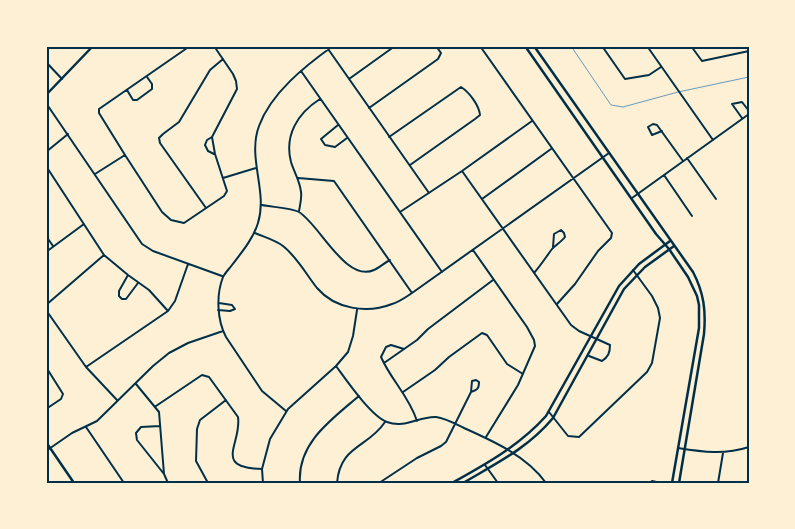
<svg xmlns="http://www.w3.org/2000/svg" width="795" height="529" font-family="'Fira Sans Condensed',sans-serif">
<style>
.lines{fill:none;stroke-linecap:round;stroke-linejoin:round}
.stream{stroke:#669bbc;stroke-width:1}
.minor{stroke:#003049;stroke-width:2}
.tertiary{stroke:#003049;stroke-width:2.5}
.secondary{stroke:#003049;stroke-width:2.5}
.neatline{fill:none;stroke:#003049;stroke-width:2}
</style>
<rect width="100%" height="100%" fill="#fdf0d5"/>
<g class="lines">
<path class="stream" d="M571,46L611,105L623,107L678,92L749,77"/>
<path class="minor" d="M117,46L122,48L127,46
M259,46L265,48L267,46
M326,46L429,193
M480,46L612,233L611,238L598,251L575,284L557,304
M602,46L625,79L649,75L661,67
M647,46L713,140
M691,46L702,61L749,51
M46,62L62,79
M301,71L442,272
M349,79L395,46
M127,90L133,100H137L152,89V84L147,77
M46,103L142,244L153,251L222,276
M369,108L438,59L441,53L436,46
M742,118L732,104L742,102L749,111
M338,125L321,139L325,145L335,147L347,138
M662,131L652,135L648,127L653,124L657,125L683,161
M212,137L207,140L205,145L208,151L214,154
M389,137L461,87C469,92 479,105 480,115L475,119L410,165
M46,152L68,134
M125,155L162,212L171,220L184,223L224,196L227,191L215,154L212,137L237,89L236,81L233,74L214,46
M687,158L716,199
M46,166L104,255L128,275L149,290L168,311
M462,171L571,325L579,331L610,345C610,353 608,357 602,361L589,356
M95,174L125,155L99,113V109L190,46
M664,175L692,216
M223,178L256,168
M298,178L334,181L412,293
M632,198L749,114
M482,199L551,149
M262,205C271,207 292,208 299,212C320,225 346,283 374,270C379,268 384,263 390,260
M206,208L160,143L159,138L163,134L179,122L210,70L223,59
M299,211C300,205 302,198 301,192C300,181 294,172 291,162C284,135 298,113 320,99
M400,212L462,171L532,121
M255,233C264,237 275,240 283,246C297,257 306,274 317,288C335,309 367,314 392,304C399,302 406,297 412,293L609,153
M46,236L53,246
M473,250L527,327L534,340L535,346L518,385L486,437
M46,252L84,224
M534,273C541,265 546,257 552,249C556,245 561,242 565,237L564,233L561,230L554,234L553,247
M128,275L119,291V296L122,299H126L138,283
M46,305L104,255
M46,310L86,367L117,400
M218,310L230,311L235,309L232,305L219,303
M404,349L391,345L386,347L381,357C391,380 409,396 417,421
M384,363L417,340L428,329L493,280
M336,366C347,381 371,416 387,422C405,429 419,416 436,417C445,418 456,424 464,428C493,441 527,456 546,483
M46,367L63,394L61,399L46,409
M86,367L168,311L175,301L188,264
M136,384L159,412L164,474L168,483
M403,392L435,370L449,357L482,333L487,335L507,364L523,374
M156,406L202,375L209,377L238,417C242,444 212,468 262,469
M286,411L262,391L226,337C217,320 216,295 223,277C225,273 229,269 232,265C242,252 253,239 258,223C268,191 247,158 259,126C271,93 305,66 333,46
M549,412L568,436L579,437L647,372L652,363L660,318L658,308L652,296L633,270
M160,426L141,427L136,433L137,440L164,474
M86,427L124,483
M678,448C703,452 724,455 749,447
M46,451L72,433L97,421L153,366L169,353L188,343L223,331
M485,465L498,483
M208,483L196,461L197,429L200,420L226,400
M263,483L262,469L270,439L288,409L336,366L348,352L353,336L357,310
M300,483C297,443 332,419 359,396
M337,483C340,445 368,448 385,422
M379,483L417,458L441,446L446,442L471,392L472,381L476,380L479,382C479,389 477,390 471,392
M650,483L652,481L661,483
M718,483L723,453"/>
<path class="tertiary" d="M525,46L656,234L669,249L688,277L697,296L699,305V328L672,483
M534,46L693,272C704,293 706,311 704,334L679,483
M46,95L93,46
M452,483C486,464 519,446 546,416L619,286L639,264L670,241
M463,483C497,463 528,448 553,418L624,289L645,267L674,246"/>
<path class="secondary" d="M46,442L74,483"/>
</g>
<rect width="795" height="529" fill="none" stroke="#fdf0d5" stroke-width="95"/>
<rect x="48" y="48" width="700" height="434" class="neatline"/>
</svg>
